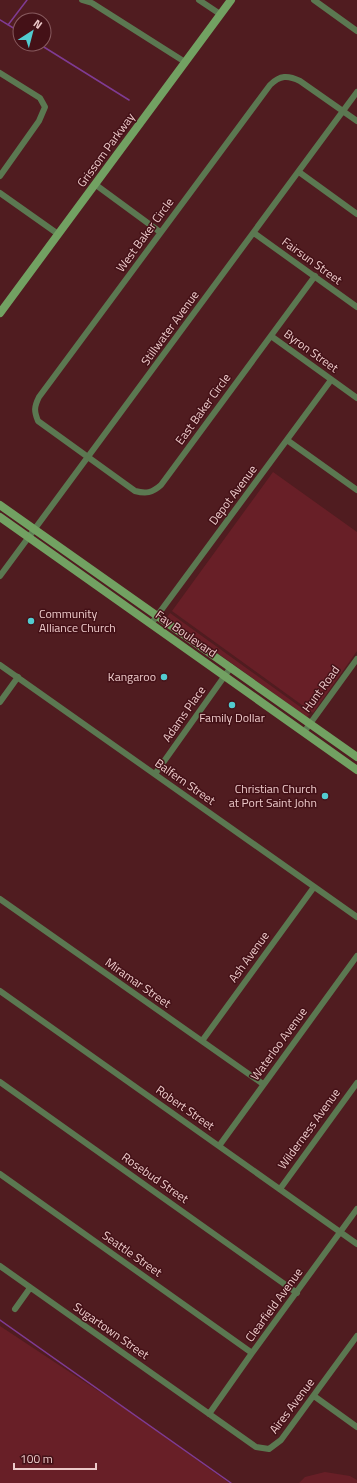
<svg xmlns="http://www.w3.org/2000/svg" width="357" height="1483" font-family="'Titillium Web',sans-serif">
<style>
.green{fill:#681f27}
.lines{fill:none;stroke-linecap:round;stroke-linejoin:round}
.stream{stroke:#7f3b93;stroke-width:1.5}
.minor{stroke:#5b7851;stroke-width:6}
.secondary{stroke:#72a162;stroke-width:8}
.poi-dot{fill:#52ccd0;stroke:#441117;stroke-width:1.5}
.labels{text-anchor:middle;stroke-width:3;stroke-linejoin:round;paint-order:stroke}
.street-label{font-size:12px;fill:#edcaca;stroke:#441117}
.poi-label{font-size:12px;fill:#edcaca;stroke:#441117;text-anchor:end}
</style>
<rect width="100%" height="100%" fill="#501c20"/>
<path class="green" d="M273,472L357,532V651L313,713L172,611Z
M170,613L310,714L307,717L167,617Z
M0,1326L127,1410L229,1483H0Z
M325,1472L350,1476L357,1480V1483H299L305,1477Z"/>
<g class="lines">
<path class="stream" d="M0,20L20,32
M8,25L27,0
M39,44L129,100
M0,1320L231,1483"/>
<path class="minor" d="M82,0L92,3L185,62
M199,0L220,14
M314,0L357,31
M0,73L40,98L45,107L39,121L0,176
M299,172L357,214
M96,185L160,232
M0,193L58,234
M254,233L357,307
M315,276L161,485C152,493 146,494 135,491L38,421C34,411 34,407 39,397L270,85C280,75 288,75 300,81L357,121
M271,336L357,398
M287,440L357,490
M0,576L357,92
M151,624L331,380
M0,665L357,917
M0,702L18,677
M304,732L357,659
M155,774L231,667
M0,899L263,1084
M0,991L357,1244
M202,1041L314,887
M0,1082L297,1293
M219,1146L357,956
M0,1174L252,1353
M280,1189L357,1083
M0,1266L256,1447L269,1449L281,1440L357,1336
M15,1309L30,1288
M314,1396L357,1427
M209,1414L252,1353L357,1209"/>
<path class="secondary" d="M0,313L231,0
M0,505L357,757
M0,517L357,770"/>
</g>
<g class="poi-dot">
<circle cx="31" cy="621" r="4"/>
<circle cx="164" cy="677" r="4"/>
<circle cx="232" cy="705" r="4"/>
<circle cx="325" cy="796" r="4"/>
</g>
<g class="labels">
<g class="street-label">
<text transform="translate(106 150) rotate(-54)" y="4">Grissom Parkway</text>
<text transform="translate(145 235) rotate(-54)" y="4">West Baker Circle</text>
<text transform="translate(312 261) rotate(36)" y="4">Fairsun Street</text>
<text transform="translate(170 328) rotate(-54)" y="4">Stillwater Avenue</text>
<text transform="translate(311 351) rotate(36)" y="4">Byron Street</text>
<text transform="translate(203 409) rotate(-54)" y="4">East Baker Circle</text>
<text transform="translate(233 495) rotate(-53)" y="4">Depot Avenue</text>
<text transform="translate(186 634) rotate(35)" y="4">Fay Boulevard</text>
<text transform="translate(321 689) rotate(-54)" y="4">Hunt Road</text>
<text transform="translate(184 714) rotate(-55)" y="4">Adams Place</text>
<text transform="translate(185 782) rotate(35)" y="4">Balfern Street</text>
<text transform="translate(249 957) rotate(-54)" y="4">Ash Avenue</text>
<text transform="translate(138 983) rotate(35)" y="4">Miramar Street</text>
<text transform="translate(279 1044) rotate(-54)" y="4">Waterloo Avenue</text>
<text transform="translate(185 1108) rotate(35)" y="4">Robert Street</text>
<text transform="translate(309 1129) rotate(-54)" y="4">Wilderness Avenue</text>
<text transform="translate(155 1178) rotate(35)" y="4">Rosebud Street</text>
<text transform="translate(132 1254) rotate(35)" y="4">Seattle Street</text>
<text transform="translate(274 1305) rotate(-54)" y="4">Clearfield Avenue</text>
<text transform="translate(111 1331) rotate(35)" y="4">Sugartown Street</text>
<text transform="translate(292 1406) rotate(-53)" y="4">Aires Avenue</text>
</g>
<g class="poi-label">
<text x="39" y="618" text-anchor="start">Community<tspan x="39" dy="14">Alliance Church</tspan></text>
<text x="156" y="681">Kangaroo</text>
<text x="232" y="722" text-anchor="middle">Family Dollar</text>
<text x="317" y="793">Christian Church<tspan x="317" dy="14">at Port Saint John</tspan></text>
</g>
</g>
<g transform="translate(32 32) rotate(36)"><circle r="19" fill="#441117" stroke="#885b5f"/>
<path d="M0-3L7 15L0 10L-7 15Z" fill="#52ccd0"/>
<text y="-6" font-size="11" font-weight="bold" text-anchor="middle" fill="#edcaca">N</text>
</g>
<path d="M14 1463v6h82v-6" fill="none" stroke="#edcaca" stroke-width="2"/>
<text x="20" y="1463" font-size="12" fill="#edcaca" stroke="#441117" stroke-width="3" paint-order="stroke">100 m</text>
</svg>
